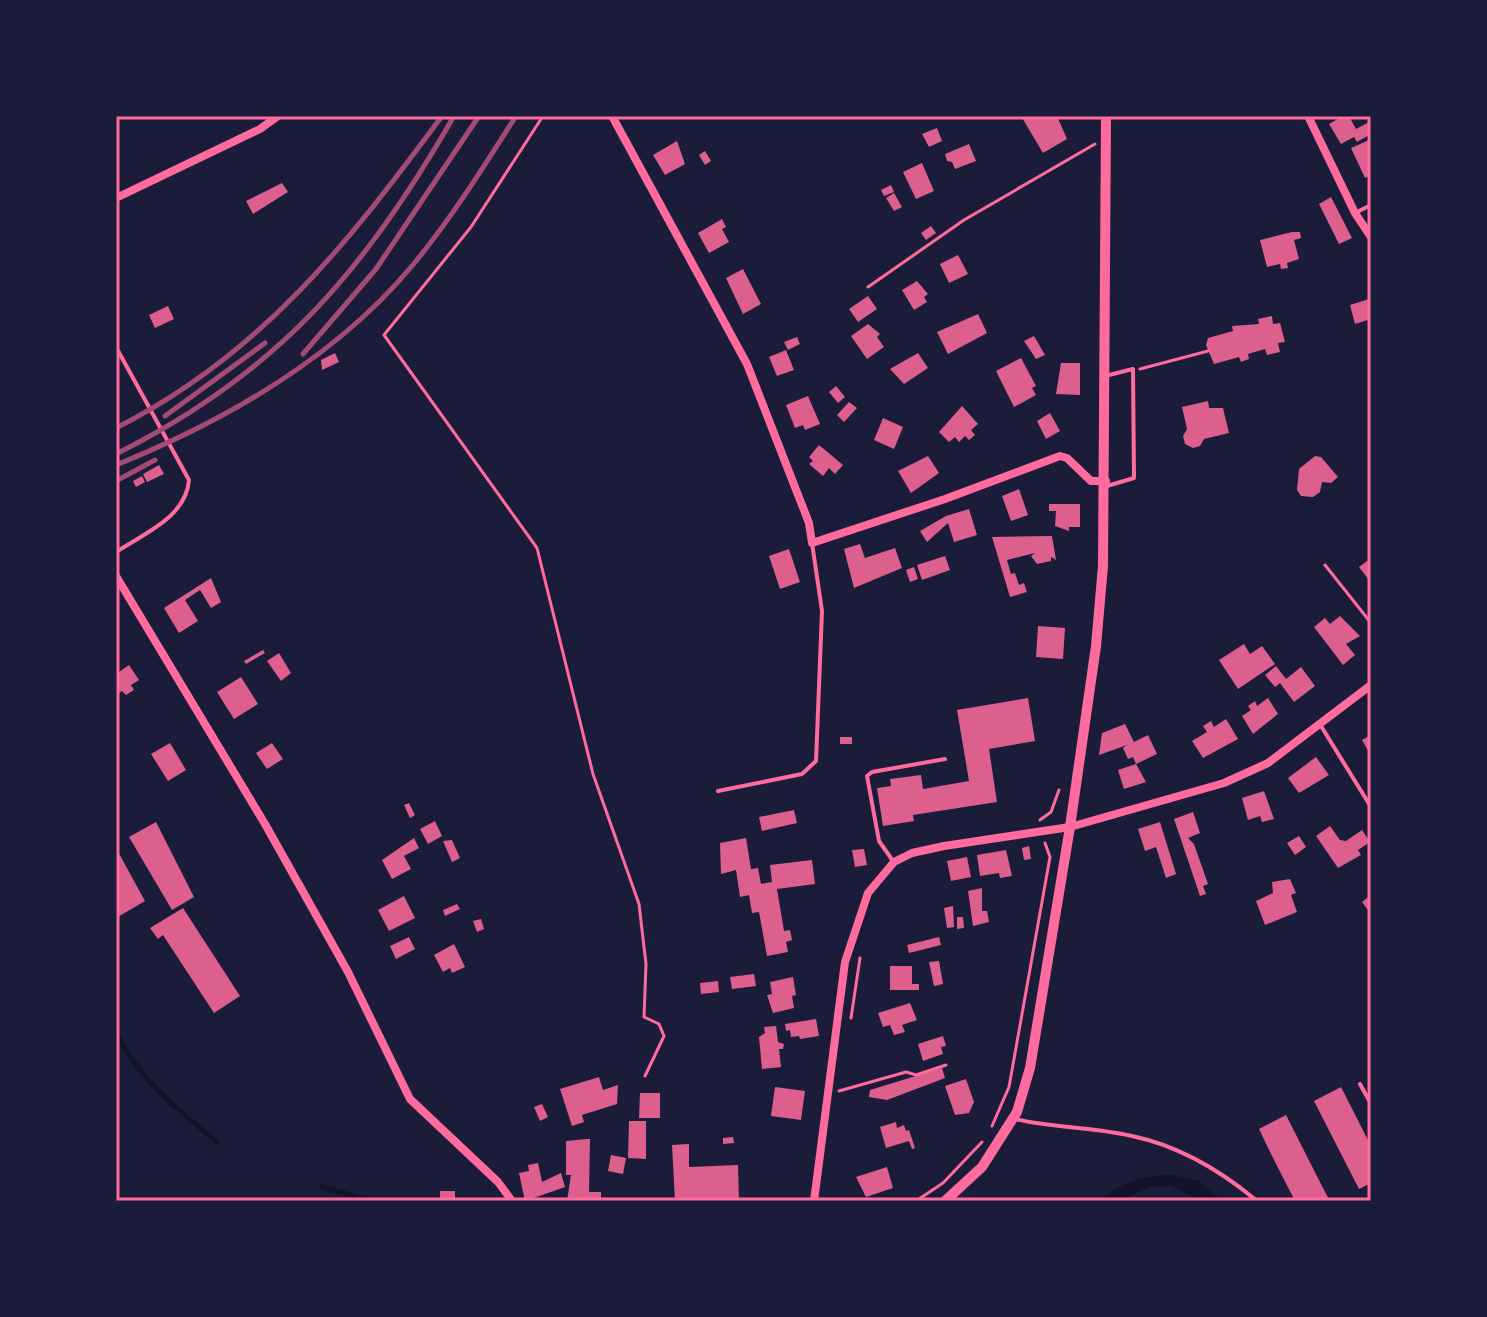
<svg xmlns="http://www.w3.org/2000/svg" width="1487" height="1317" font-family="Helvetica,sans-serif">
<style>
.water{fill:#12122b}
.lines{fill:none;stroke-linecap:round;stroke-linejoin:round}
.stream{stroke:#12122b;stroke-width:5}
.building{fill:#dd5f8e}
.path{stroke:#ff6b9d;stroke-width:3}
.service{stroke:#ff6b9d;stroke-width:4}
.minor{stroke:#ff6b9d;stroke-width:8}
.tertiary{stroke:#ff6b9d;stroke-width:10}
.rail{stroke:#a44b75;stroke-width:5}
.neatline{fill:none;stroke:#ff6b9d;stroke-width:3}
</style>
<rect width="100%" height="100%" fill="#1b1b3a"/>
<path class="water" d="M1171,1175L1199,1181L1222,1201H1202L1171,1186L1149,1187L1119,1201H1100C1120,1183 1144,1175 1171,1175Z"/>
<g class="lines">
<path class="stream" d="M116,1033C143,1084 174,1106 217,1142
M322,1187L373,1201"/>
</g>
<path class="building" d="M1021,116H1057L1067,139L1043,153Z
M1343,116H1349L1356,129L1371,121V134L1357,142L1354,137L1341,144L1329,124Z
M937,128L942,141L929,147L922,134Z
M1369,140L1371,175L1365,178L1351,148Z
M677,141L685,164L665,175L653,155Z
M969,144L976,161L955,169L952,162L947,161L945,154Z
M705,151L711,161L705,165L699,155Z
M922,163L934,191L916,199L903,172Z
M282,183L288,192L253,214L246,201Z
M891,185L894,192L884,196L881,190Z
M894,193L902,207L894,211L886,198Z
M1331,197L1352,238L1339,244L1319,204Z
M722,219L726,227L722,229L729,242L709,253L698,233Z
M931,226L936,233L926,240L921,233Z
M1292,232H1300L1301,238L1294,240L1299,259L1287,263L1288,268L1281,269L1280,264L1267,267L1260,240Z
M958,255L968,274L949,283L940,264Z
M743,269L761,304L743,314L726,278Z
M917,281L928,294L924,297L927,302L914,310L902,290Z
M868,296L877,309L858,322L849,309Z
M1369,299L1371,319L1355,324L1350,305Z
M168,306L174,319L155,328L149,315Z
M978,314L987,333L948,354L937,332Z
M1272,316L1273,324L1280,323L1285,342L1278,343L1280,352L1267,355L1265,349L1248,354L1249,359L1241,362L1239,357L1214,364L1206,345L1208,338L1233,331L1232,326L1259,324L1258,319Z
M868,324L880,334L877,337L884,347L867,359L851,336Z
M1034,336L1045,355L1036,359L1024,341Z
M797,337L800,344L788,350L784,342Z
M786,350L794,370L777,376L769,357Z
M335,353L339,362L322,370L321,360Z
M918,353L928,368L904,384L890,369Z
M1021,358L1036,386L1032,388L1036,395L1014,407L996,371Z
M1061,363H1080V395L1056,394Z
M836,386L845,397L838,403L829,392Z
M808,396L820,424L805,430L803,425L795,428L786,405Z
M1208,401L1209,408H1223L1229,433L1204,439L1200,446L1193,448L1185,444L1183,436L1187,429L1182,407Z
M849,402L857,408L844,422L837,415Z
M962,406L978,424L971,430L975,435L969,440L965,436L959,442L955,437L949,442L939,432Z
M1050,413L1060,431L1046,439L1037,421Z
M883,418L903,427L894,449L874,440Z
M819,445L843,465L835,474L829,468L823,476L809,464L813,461L809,457Z
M928,456L939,473L911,493L898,471Z
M1315,456L1321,457L1338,477L1331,483L1322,482L1320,492L1313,497L1301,496L1297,490L1299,469Z
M159,465L164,474L147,482L143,474Z
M142,476L145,482L136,487L133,481Z
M1019,489L1028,515L1011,521L1002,496Z
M1049,504H1080V527H1069V531L1055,526L1056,511H1049Z
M969,509L977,535L954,542L948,523L927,542L920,531L946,516Z
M1052,536L1056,560L1051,557V561L1037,564L1031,556L1035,553L1007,560L1011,574L1015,573L1019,585L1024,583L1027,592L1010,597L992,537Z
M860,544L865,558L895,548L902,568L854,588L844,549Z
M789,549L800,582L780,589L769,556Z
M945,556L950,570L922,580L917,565Z
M1371,558V579L1369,580L1359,567Z
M914,567L918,579L910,582L906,570Z
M211,578L221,602L211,608L200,590L185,600L198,621L179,633L164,608Z
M1340,616L1360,636L1346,644L1355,655L1343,665L1314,627L1325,618L1330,624Z
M1038,626L1065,628L1063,659L1036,657Z
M1244,644L1250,654L1262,646L1275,664L1238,689L1219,660Z
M263,650L265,653L246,664L244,661Z
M279,653L291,673L281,681L267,661Z
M129,665L139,680L131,685L134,690L126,695L122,691L116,695V674Z
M1276,666L1286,679L1301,667L1315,686L1294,702L1280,683L1275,687L1265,675Z
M241,677L258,704L234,719L217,692Z
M1028,698L1035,741L989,749L997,802L913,815L914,821L883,826L877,788L891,786L890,779L921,775L923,789L969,781L957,710Z
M1268,698L1278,714L1253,734L1242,716L1251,710L1248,706L1255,701L1257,706Z
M1226,719L1238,739L1203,758L1192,741L1207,732L1203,726L1211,721L1214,727Z
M1125,724L1134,742L1148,735L1157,754L1136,764L1133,757L1128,759L1123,748L1127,745L1099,755L1102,733Z
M1371,735V756L1362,740Z
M840,737H852V744H840Z
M170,743L186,770L168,781L151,754Z
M272,743L283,759L267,769L256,753Z
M1316,757L1329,775L1299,793L1288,778Z
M1136,764L1146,782L1124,789L1118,770Z
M1264,791L1274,819L1262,822L1260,816L1248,820L1242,798Z
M409,803L415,815L410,818L404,805Z
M794,810L797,823L762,831L759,817Z
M1193,812L1200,833L1188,838L1194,844L1208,884L1203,886L1206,894L1200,896L1174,819Z
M435,821L442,836L428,844L420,829Z
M156,822L194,897L172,910L129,837Z
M1160,822L1176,874L1166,878L1156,847L1145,851L1138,829Z
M1330,826L1340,840L1346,841L1362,830L1370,842L1358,850L1361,855L1338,868L1316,836Z
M1299,836L1306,847L1295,855L1287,843Z
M414,838L419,848L404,856L411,869L392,879L382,860Z
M746,838L751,869L758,868L761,884L772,882L770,865L812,860L815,884L777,889L784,931L790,930L792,940L786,942L788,952L767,956L759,912L752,913L749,895L740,897L736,870L721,874L720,843Z
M452,840L460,858L452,862L443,841Z
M1029,846L1031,859L1024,860L1022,848Z
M116,848L145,901L116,918Z
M864,849L867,865L855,867L852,850Z
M1006,850L1012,876L1000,878L999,873L980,876L977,855Z
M967,857L971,877L951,881L947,861Z
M1290,879L1296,893L1291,895L1297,912L1265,925L1256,901L1273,893L1272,882Z
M982,888V911H987L989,922L973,926L968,891Z
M1371,895V914L1362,902Z
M404,896L415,918L389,931L378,910Z
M457,904L460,909L445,916L443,910Z
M953,906L954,927L947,928L944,908Z
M183,908L240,996L214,1013L163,935L158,939L150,928Z
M957,917H963L964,928L957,929Z
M481,919L484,929L477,932L473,921Z
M409,937L415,949L396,959L390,946Z
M939,937L941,945L909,953L907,945Z
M454,944L465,967L452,973L450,968L443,972L434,955Z
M939,961L943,984L934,986L929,962Z
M890,966H912V984H919V990H890Z
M754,974L756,986L732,989L730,977Z
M793,977L796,995L792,996L794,1008L773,1013L767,995L772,994L770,982Z
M718,981L719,992L701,994L700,983Z
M910,1003L917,1020L902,1025L905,1032L894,1035L890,1025L883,1027L878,1013Z
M816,1019L819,1036L800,1039L799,1036L791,1037L790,1030L786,1031L785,1024Z
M776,1026L778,1042L784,1044L783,1049H779L781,1067L762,1069L759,1037L765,1033L764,1027Z
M943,1036L946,1046L941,1047L943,1054L923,1061L918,1044Z
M942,1068L945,1078L887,1100L869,1097L870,1090Z
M599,1077L603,1090L618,1085L617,1104L582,1115L584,1122L572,1126L560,1089Z
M966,1079L974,1102L969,1113L955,1115L945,1086Z
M775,1087L805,1091L801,1120L771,1116Z
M1341,1087L1371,1146V1183L1359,1189L1314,1101Z
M640,1093H660V1118H639Z
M542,1104L548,1117L540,1121L534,1107Z
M1286,1115L1323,1188L1330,1201H1295L1273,1158L1259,1129Z
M629,1121H646V1159L628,1158Z
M896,1122L897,1128L904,1125L906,1131L909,1130L915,1148L912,1149L909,1141L886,1148L880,1127Z
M733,1137L734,1143L723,1144V1138Z
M587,1139H590L589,1192H601V1201H567L571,1175H566V1141Z
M689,1144V1167L738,1165L739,1200L675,1201L672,1145Z
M611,1155L626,1158L623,1174L608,1171Z
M538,1163L542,1182L561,1173L565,1187L525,1201L519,1173L529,1171L528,1165Z
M887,1167L893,1188L866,1197L856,1177Z
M440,1191H455V1201H440Z"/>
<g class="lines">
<path class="path" d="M543,116L471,227L384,335L537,548L593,774L639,904L646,964L644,1017L659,1024L664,1036L645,1076
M868,287L964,220L1095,144
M1140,369L1208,351
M1325,565L1371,623
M1040,820L1051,812L1059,790
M851,1018L860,958
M839,1091L906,1072L916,1075L946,1065
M992,1126L1009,1087L1050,857L1045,843
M916,1201L943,1183L982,1142"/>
<path class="service" d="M1355,213L1371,205
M116,347L189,480C186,517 145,533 116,552
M1105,376L1133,369L1134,478L1107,486
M1321,726L1371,807
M718,791L802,774L816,761L822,611L812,543
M893,861L879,841L867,776L872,772L945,759
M1360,1084L1371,1104
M1015,1119C1053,1128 1093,1127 1132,1136C1180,1146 1220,1170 1257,1201
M1369,1201L1371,1200"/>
<path class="minor" d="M612,116L747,364L809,523L812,543L945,499L1060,456L1067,458L1091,481H1106
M1308,116L1355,213L1371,237
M116,198L260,129L278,116
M116,576L265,824L348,972L410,1099L498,1182L512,1201
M814,1201L845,962L868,893L894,862L912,853L944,846L1070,827L1224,783L1268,763L1371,685"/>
<path class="tertiary" d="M945,1201L982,1167L1017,1112L1030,1068L1070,827L1096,646L1103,566L1106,116"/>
<path class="rail" d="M303,354L376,269L479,116
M165,416L265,343
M116,428C261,355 348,243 442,116
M116,454C277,374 366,270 454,116
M116,465C225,421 336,357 412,266C451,219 483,168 516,116
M116,481L155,460"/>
</g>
<rect width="1487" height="1317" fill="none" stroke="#1b1b3a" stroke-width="236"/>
<rect x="118" y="118" width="1251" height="1081" class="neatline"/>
</svg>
